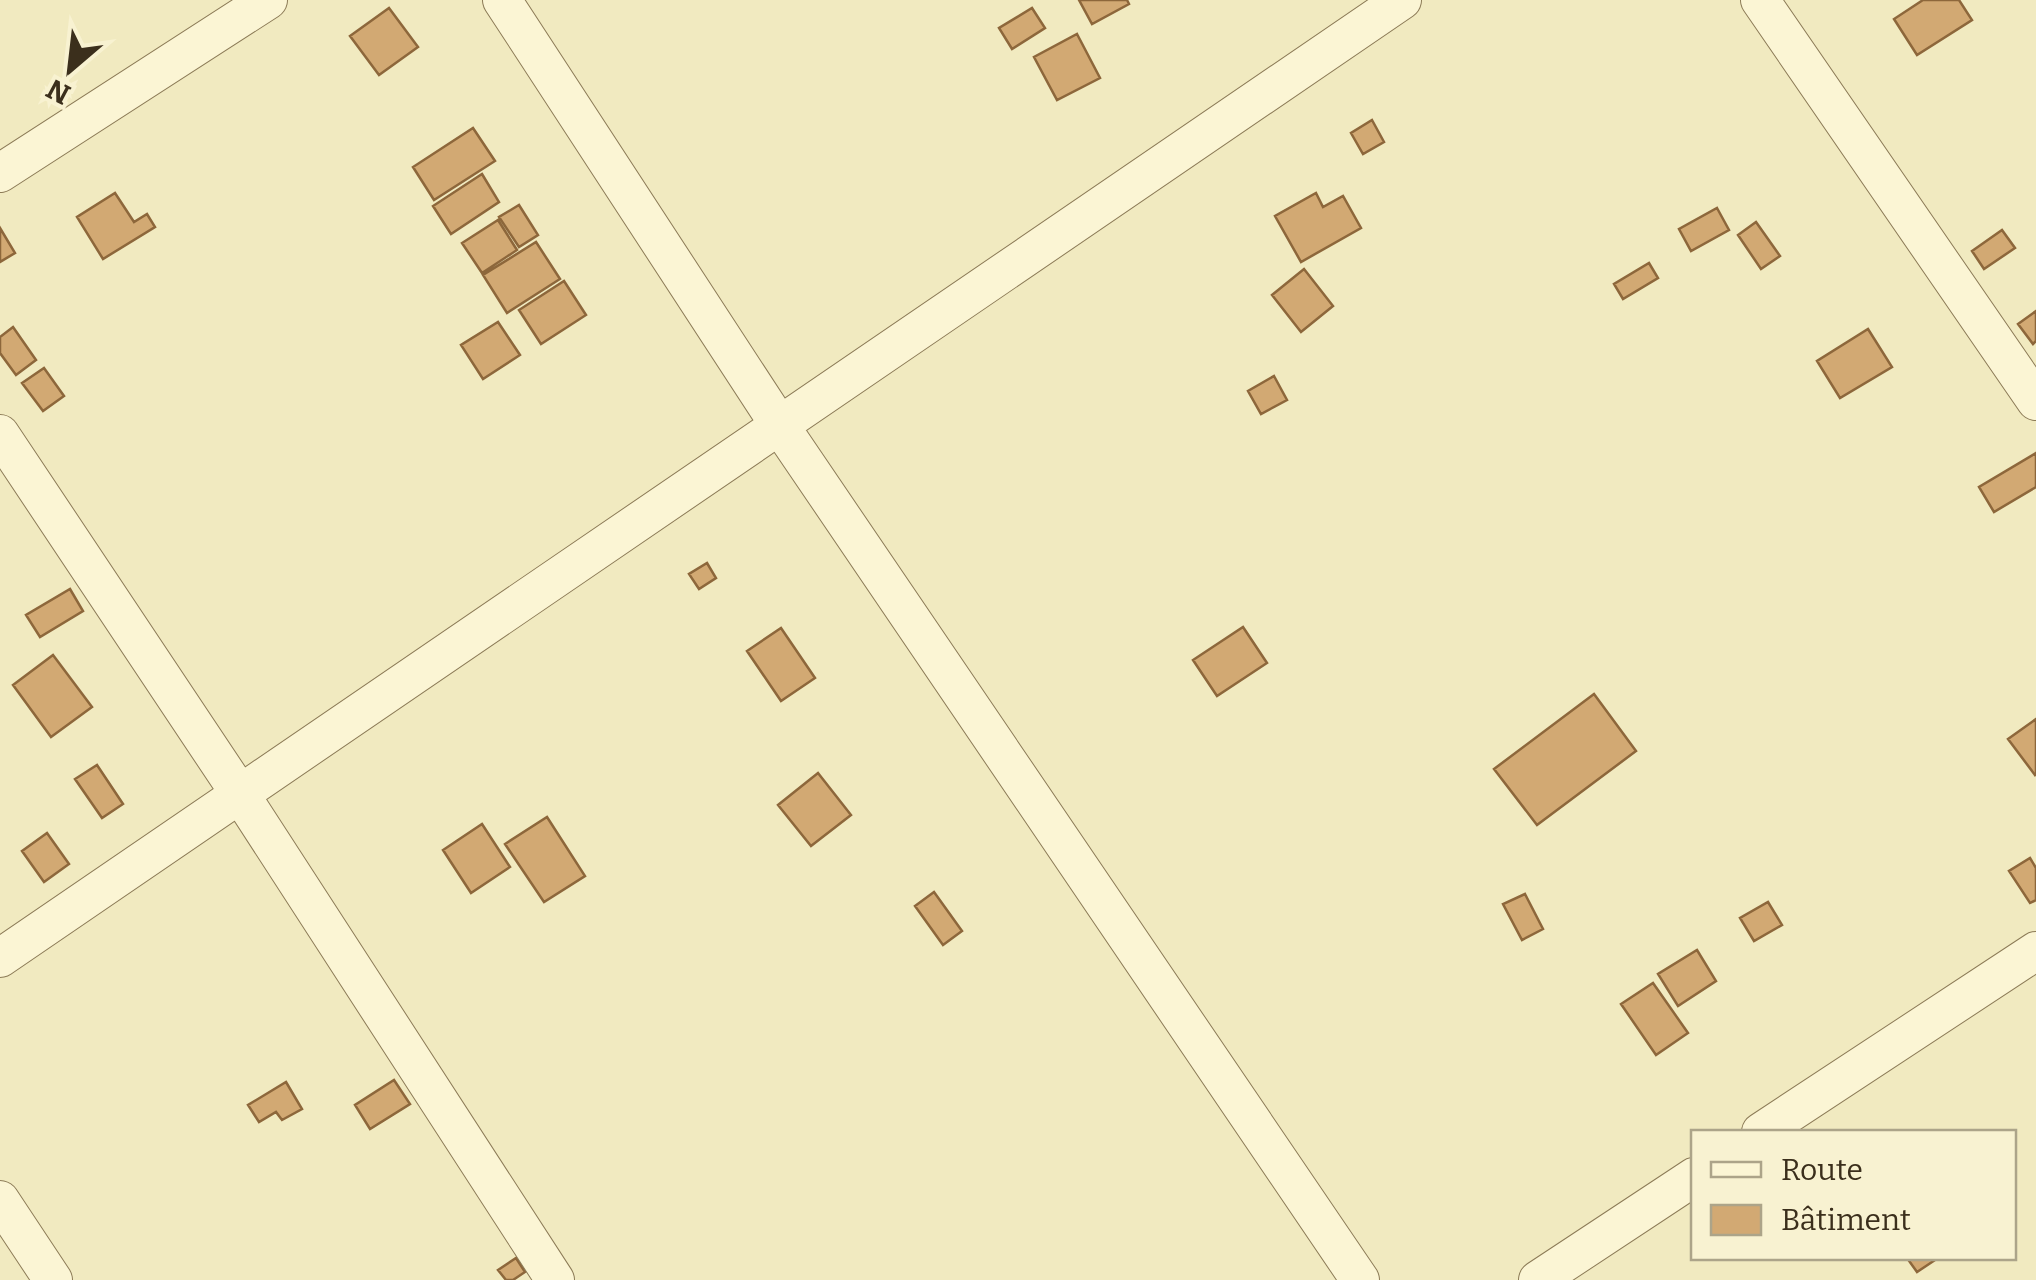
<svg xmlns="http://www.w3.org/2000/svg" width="2036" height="1280" font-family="Bitter,serif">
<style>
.building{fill:#d2a973;stroke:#8d673b;stroke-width:2.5}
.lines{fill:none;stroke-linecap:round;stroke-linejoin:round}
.street-casing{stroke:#8c7b57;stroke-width:40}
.street{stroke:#fbf5d4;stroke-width:38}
</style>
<rect width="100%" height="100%" fill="#f1eac0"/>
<path class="building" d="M1079,0H1127L1129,4L1092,24Z
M1923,0H1959L1972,20L1917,55L1894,19Z
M389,8L418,47L379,75L350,36Z
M1032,8L1045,28L1012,49L999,28Z
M1077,34L1100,78L1057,100L1034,57Z
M1372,120L1384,142L1363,154L1351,133Z
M473,128L495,161L434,200L413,167Z
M482,174L499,202L451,234L433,206Z
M115,193L134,222L147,214L155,227L103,259L77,217Z
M1316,193L1323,207L1343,196L1361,228L1301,262L1275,216Z
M519,205L538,235L519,247L499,217Z
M1717,208L1729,230L1691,251L1679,229Z
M498,220L517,250L482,273L462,243Z
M1756,222L1780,256L1761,269L1738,235Z
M0,228L15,253L0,262Z
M2002,230L2015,248L1984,269L1972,251Z
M536,242L560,279L507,313L483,275Z
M1649,263L1658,278L1623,299L1614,284Z
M1304,269L1333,306L1301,332L1272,295Z
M564,281L586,315L541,344L519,310Z
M2036,311V341L2033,344L2018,324Z
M498,322L520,355L483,379L461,345Z
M13,327L36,360L16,375L0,353V337Z
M1868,329L1892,367L1840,398L1817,361Z
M44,368L64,396L43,411L22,383Z
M1274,376L1287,400L1261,414L1248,391Z
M2036,453V487L1994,512L1979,487Z
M707,563L716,578L699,589L689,574Z
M70,589L83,611L40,637L26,615Z
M1243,627L1267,663L1217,696L1193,660Z
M781,628L815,678L781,701L747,651Z
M53,655L92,707L51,737L13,685Z
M1594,694L1636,751L1537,825L1494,769Z
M2036,719V774L2035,775L2008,739Z
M97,765L123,804L102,818L75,779Z
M818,773L851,815L811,846L778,805Z
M547,817L585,876L544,902L505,844Z
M482,824L510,867L471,893L443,850Z
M47,833L69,864L44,882L22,851Z
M2030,858L2036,868V900L2030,903L2009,871Z
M934,892L962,931L943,945L915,906Z
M1525,894L1543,929L1522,940L1503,904Z
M1768,902L1782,925L1754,941L1740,918Z
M1697,950L1716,981L1678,1006L1658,974Z
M1653,983L1688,1033L1656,1055L1621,1004Z
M394,1080L410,1104L370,1129L355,1105Z
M286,1082L302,1109L282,1120L276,1112L259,1122L248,1105Z
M516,1258L525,1272L513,1280H506L498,1270Z
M1907,1258H1938L1917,1272Z"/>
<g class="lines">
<defs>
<path id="street" d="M502,0L780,426L1360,1280
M1760,0L2036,401
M0,173L268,0
M0,434L240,794L555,1280
M0,958L1402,0
M1761,1132L2036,951
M0,1200L53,1280
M1538,1280L1694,1177"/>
</defs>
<use href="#street" class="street-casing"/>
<use href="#street" class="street"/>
</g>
<rect x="1691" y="1130" width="325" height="130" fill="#f8f2d1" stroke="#aca489" stroke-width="2.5"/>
<rect x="1711" y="1162" width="50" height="15" fill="#fbf5d4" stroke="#aca489" stroke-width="2.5"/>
<text x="1781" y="1180" font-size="30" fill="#3b2f1c">Route</text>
<rect x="1711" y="1205" width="50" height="30" fill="#d2a973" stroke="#aca489" stroke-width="2.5"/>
<text x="1781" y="1230" font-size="30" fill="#3b2f1c">Bâtiment</text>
<g transform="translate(70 70) rotate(208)" stroke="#f8f2d1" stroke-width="8" paint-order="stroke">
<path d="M0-8L18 38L0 25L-18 38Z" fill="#3b2f1c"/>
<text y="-15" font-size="28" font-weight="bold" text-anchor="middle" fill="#3b2f1c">N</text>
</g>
</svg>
